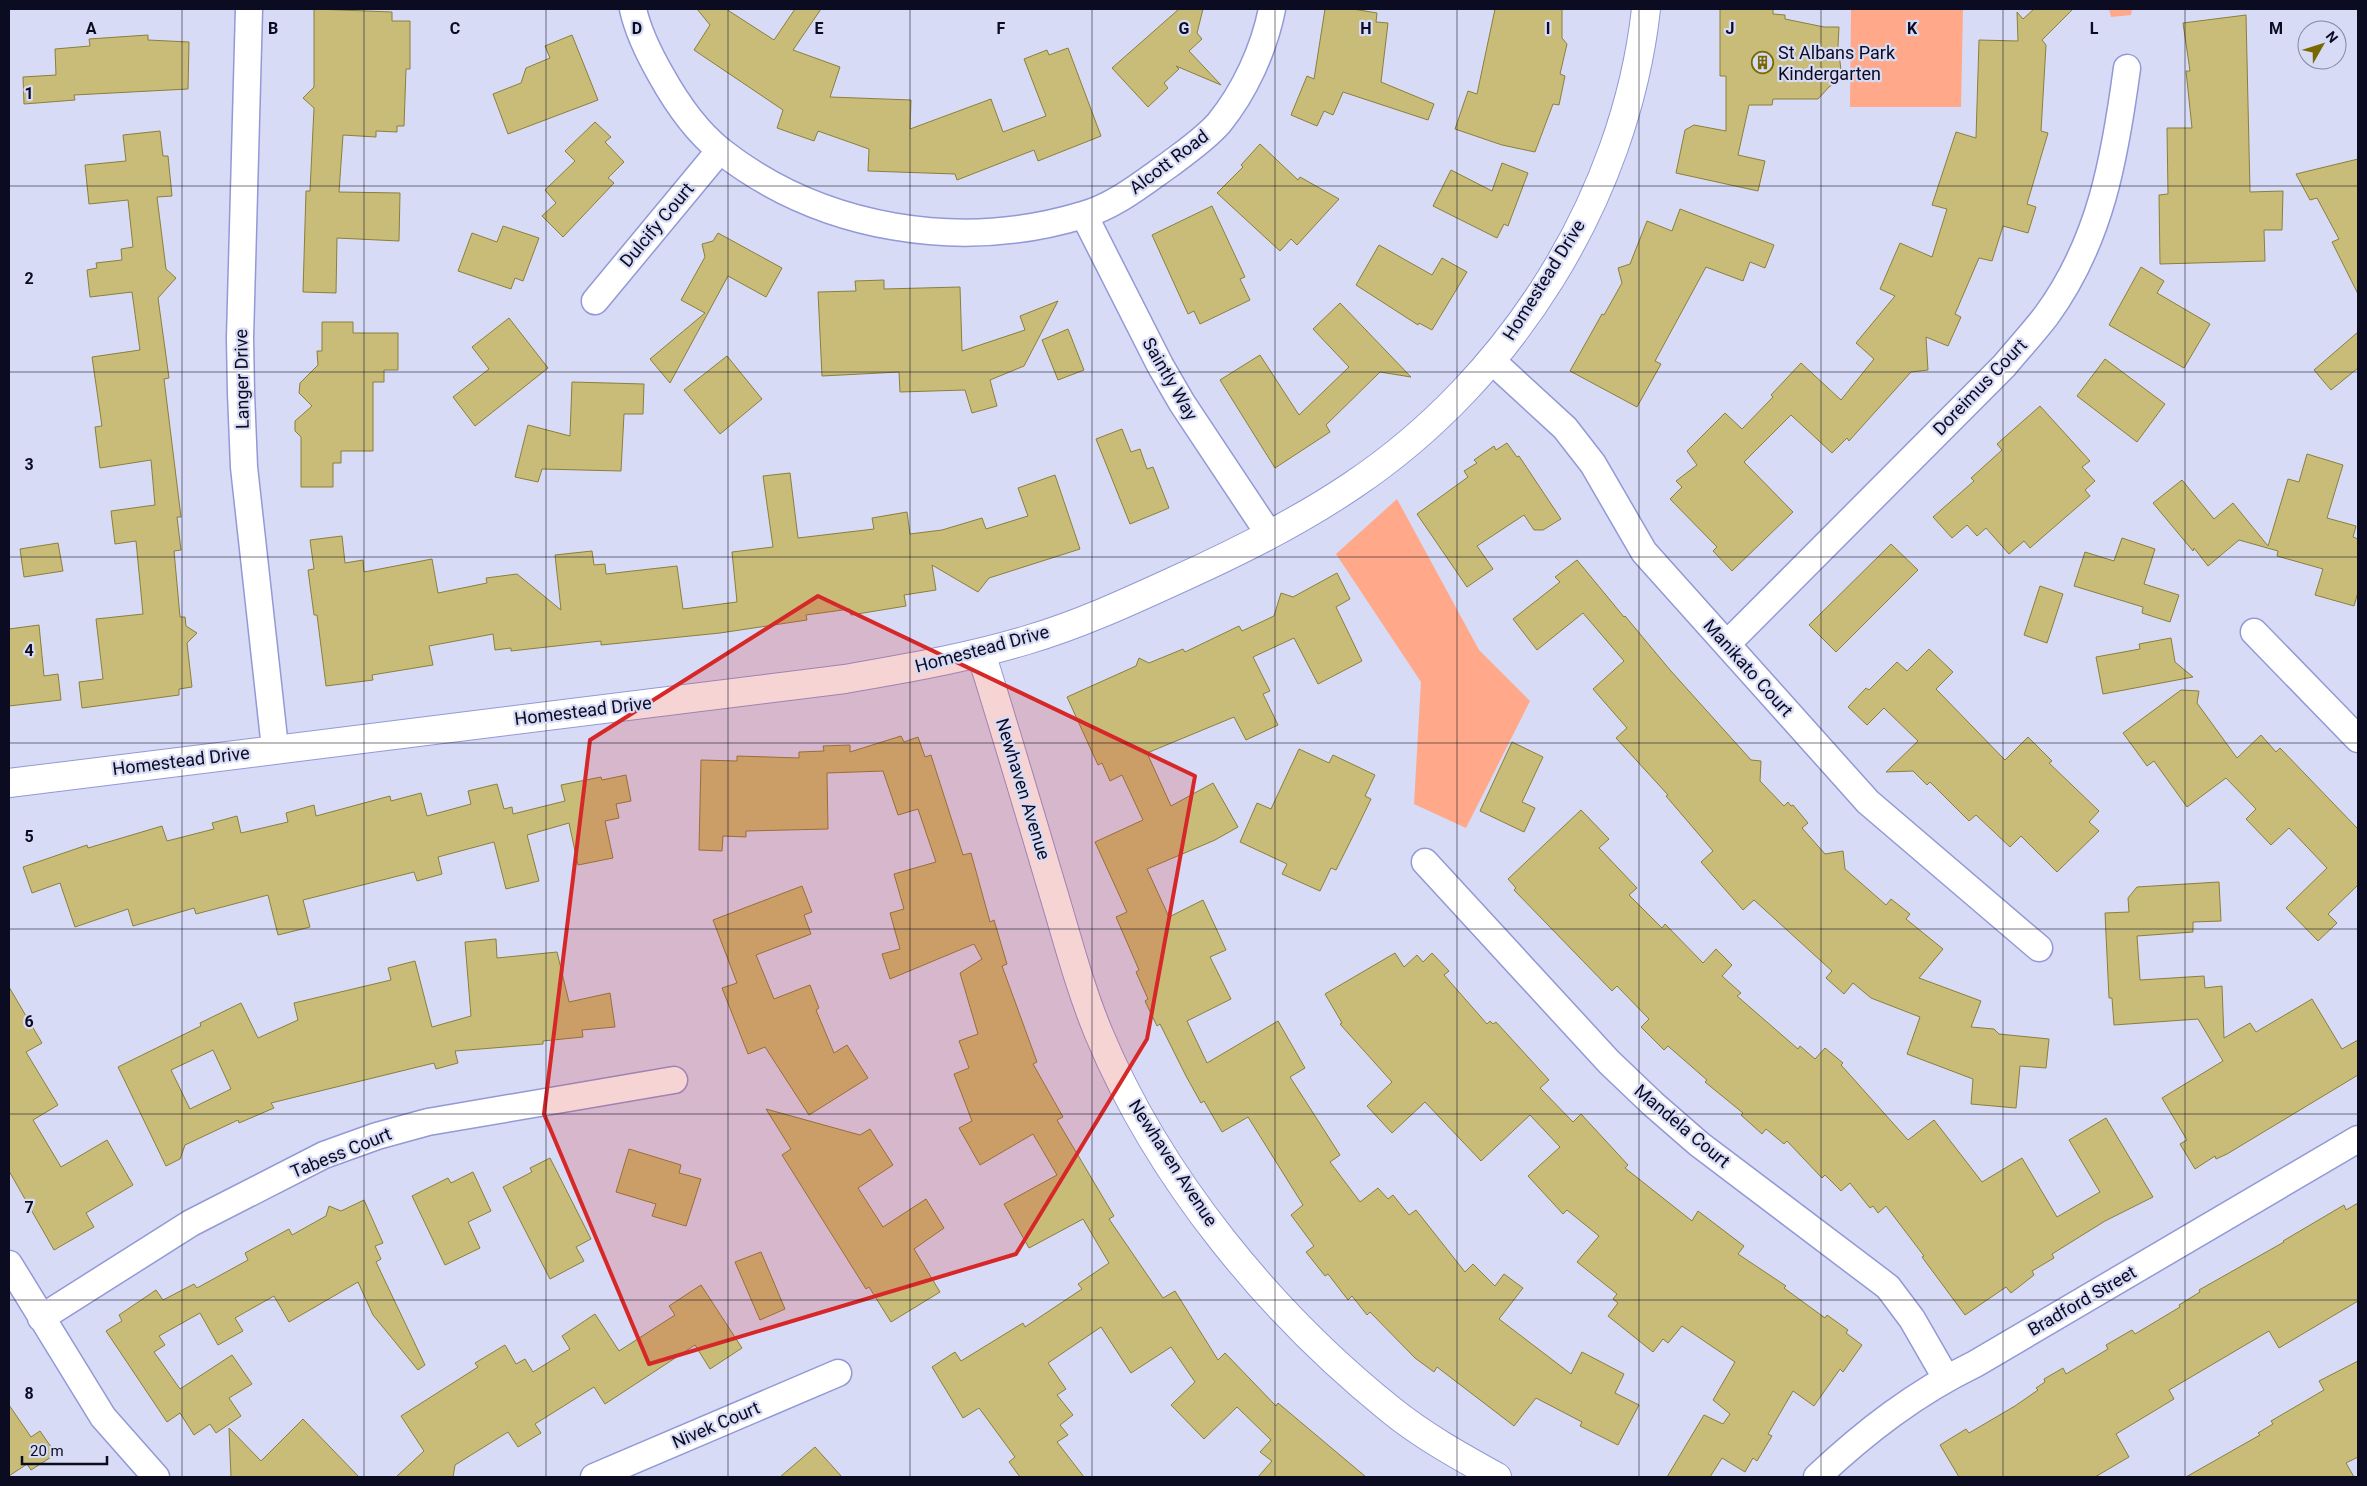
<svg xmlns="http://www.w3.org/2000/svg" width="2367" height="1486" font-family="Roboto,sans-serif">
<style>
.green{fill:#ffa88a}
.building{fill:#c8bc78;stroke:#8b7f3c;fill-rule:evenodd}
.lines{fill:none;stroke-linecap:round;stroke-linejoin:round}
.minor-casing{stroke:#9399d6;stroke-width:29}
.tertiary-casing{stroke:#9399d6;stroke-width:30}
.minor{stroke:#fff;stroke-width:26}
.tertiary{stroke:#fff;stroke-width:28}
.marked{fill:#d62828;fill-opacity:0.2;stroke:#d62828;stroke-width:4;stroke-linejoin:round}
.grid{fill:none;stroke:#0b0b21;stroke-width:1;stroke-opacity:0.55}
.labels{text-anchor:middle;stroke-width:4.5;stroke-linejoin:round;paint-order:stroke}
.poi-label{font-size:18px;fill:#0b0b21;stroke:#d7dbf5;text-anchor:start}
.street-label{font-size:18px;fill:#0b0b21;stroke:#d7dbf5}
.grid-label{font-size:16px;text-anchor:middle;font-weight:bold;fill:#0b0b21;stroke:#d7dbf5;stroke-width:4.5;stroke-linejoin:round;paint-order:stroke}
</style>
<rect width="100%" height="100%" fill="#d7dbf5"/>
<path class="green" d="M1851,9H1963L1961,107H1850Z
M2109,9H2132L2131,15L2111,17Z
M1397,499L1479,650L1530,701L1466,828L1414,804L1421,682L1336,554Z"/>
<path class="building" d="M314,9L392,12V21H410V69H406L404,126H397V132L376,131V137L343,135L339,192L400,193L399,241L337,238L336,293L303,292L306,191H310L314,108L303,98L314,87Z
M697,9H726L774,40L795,9H821L793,50L840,67L830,97L911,100L910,129L991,99L1003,132L1046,116L1024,59L1047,50L1049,55L1068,48L1101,136L1038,161L1034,150L957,180L955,174L868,171L869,149L818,131L814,141L777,128L783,110L694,50L710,25Z
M1179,9H1203L1197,33L1202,39L1189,51L1221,85L1176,66L1179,69L1164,83L1168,88L1148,107L1112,68Z
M1325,9H1353L1377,13L1376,22L1388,23L1381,82L1434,104L1428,120L1343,92L1333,115L1324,111L1317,126L1291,115L1307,76L1314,79Z
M1495,9H1562V38L1567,44L1560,74L1565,76L1559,105L1553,104L1535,152L1502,145L1455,129L1468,91L1477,94Z
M1720,9H1773V14L1785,15V19L1824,27H1839L1838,46L1842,78L1829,87L1818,99H1773L1772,105H1749L1738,155L1765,161L1758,191L1676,173L1685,130L1694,125L1726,131V76H1720Z
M2034,9H2073L2042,40L2046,45L2041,131L2048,133L2027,204L2036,207L2028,233L2003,226L1992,261L1979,258L1955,314L1961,317L1948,346L1926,337L1928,370L1911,372L1849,441L1847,438L1832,453L1791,415L1744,462L1793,512L1732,571L1713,551L1717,547L1670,499L1682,487L1676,481L1697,465L1687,451L1725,413L1742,429L1773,397L1771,395L1801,363L1841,400L1874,359L1856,343L1895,296L1880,289L1900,243L1932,257L1947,209L1932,205L1956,132L1976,138L1979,40L2018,41L2017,12L2023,19Z
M2246,15L2250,192L2283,191L2282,230H2264L2265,261L2160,264L2159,195L2168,194L2167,128H2192L2186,71H2190L2183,23Z
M148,35V40L189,42L188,89L74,95L75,100L24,104L23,77L56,75L55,49L90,46L89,39Z
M572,35L598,100L508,134L493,94L521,83L526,68L550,58L545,46Z
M595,122L611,137L605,142L624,162L608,178L614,183L563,237L542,216L556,203L545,190L575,161L565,151Z
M160,131L163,156H168L172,196L157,197L166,269L176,278L158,298L169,378L164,379L181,517H177L181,550L174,551L180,617H185L186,626L197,633L187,643L192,687L179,689V695L82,708L79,682L103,679L96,619L143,614L136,541L115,544L111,511L155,505L151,460L100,468L95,427L102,426L92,357L140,350L132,292L90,297L87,270L97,268L96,263L122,260L121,249L133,247L128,200L89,204L85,165L126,161L123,135Z
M1260,144L1298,180L1300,177L1339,199L1297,245L1291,239L1280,251L1217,193L1243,167L1241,165Z
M2358,159V294L2332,242L2339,239L2317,198L2310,200L2296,174Z
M1502,163L1528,173L1508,226L1504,224L1497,238L1433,206L1451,170L1492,191Z
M1212,206L1245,277L1240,279L1250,300L1200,324L1194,311L1188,314L1152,235Z
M1680,209L1774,245L1765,268L1750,262L1743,281L1706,267L1655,361L1661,364L1637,407L1570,371L1602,314L1604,315L1622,283L1618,268L1630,264L1647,221L1672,231Z
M503,226L539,238L523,281L515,278L511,289L458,271L472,233L497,242Z
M718,233L782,268L766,297L728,276L670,383L650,359L705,313L681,300L705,257L702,244L713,241Z
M1379,245L1432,275L1442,258L1467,272L1432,330L1419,323L1418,325L1356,285Z
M2141,267L2164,281L2157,293L2210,324L2184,368L2109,325Z
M884,280V289L960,287L962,351L1025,330L1020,316L1058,301L1024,366L990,380L997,406L972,413L965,390L900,392L899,372L822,376L818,292L856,291L855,281Z
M1340,303L1411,377L1380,372L1326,425L1330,432L1275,468L1220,380L1260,355L1299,415L1349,367L1313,329Z
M509,318L548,368L475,426L453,397L489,369L472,347Z
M322,322H353V333H398V370H384V382H373V451H341V463H333V487H301V437L295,431V421L312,406L299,393L300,383L318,365L317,351H322Z
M1068,329L1084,370L1058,380L1042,340Z
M2358,332V368L2331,390L2314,370Z
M727,356L762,399L720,434L684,390Z
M2105,359L2165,404L2137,442L2077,396Z
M572,382L644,384L643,414H624L621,471L542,469L538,482L515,477L528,425L570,436Z
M2040,406L2090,461L2082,467L2095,481L2085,490L2090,496L2030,548L2024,541L2009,554L1986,528L1977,536L1967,525L1952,538L1933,517L1974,481L1971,478L2002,450L1997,444Z
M1122,429L1131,452L1140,449L1147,469L1153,467L1169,508L1130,524L1096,439Z
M1507,443L1517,457L1519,456L1561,519L1543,530H1534L1524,515L1477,546L1493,569L1467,587L1417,514L1468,477L1464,471L1477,463L1474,460L1494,446L1496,450Z
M2307,454L2343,465L2327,518L2356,526L2353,537L2358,539V592L2354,606L2315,595L2323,569L2277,556L2278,551L2239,540L2208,566L2194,548L2193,551L2153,503L2182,480L2214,519L2233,503L2268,546L2288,479L2299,482Z
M790,473L798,538L874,529L872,518L907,512L910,534L942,530L982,518L986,529L1028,516L1018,488L1055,475L1080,549L989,578L978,592L932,565L936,590L904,595L906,606L851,615L850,609L806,615L807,620L720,633L601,645V641L511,651V648L495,650L493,634L429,646L433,665L372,675L373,680L326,686L317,615H314L308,570L314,569L310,540L342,536L345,563L363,560L364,572L432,559L438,593L487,583L486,578L517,574L561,610L555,555L592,551L594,565L605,564L606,574L677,566L683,609L737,602L732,552L773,547L763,476Z
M2122,538L2155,549L2144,584L2179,595L2170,622L2142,613L2143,607L2074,586L2085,552L2114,561Z
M58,543L63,571L24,577L20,549Z
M1891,544L1918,570L1836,652L1809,625Z
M1577,560L1624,617L1625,616L1670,670L1751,760L1761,761L1760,781L1784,806L1788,802L1791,806L1793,805L1808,823L1802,828L1825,854L1843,851L1845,869L1886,905L1891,899L1910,914L1906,919L1943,949L1919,978L1981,1001L1971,1027L1994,1029L1999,1034L2049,1039L2046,1068L2020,1066L2016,1108L1971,1104L1973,1079L1907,1054L1920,1017L1871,998L1853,983L1844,994L1826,978L1832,971L1754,900L1743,910L1701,862L1713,851L1666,796L1668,795L1616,738L1627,728L1593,689L1624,661L1583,613L1537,650L1513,619L1560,582L1555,577Z
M1337,573L1350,599L1336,607L1362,661L1318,684L1294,638L1253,657L1270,691L1263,694L1278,725L1246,740L1234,717L1147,753L1171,806L1213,783L1238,827L1215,840L1147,869L1169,917L1203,900L1226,950L1210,957L1231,999L1187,1021L1207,1063L1278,1021L1305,1068L1290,1077L1340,1155L1330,1162L1360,1202L1378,1188L1388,1199L1393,1195L1409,1215L1416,1210L1465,1272L1473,1264L1495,1286L1504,1274L1523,1288L1499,1319L1571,1374L1582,1352L1624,1374L1615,1393L1639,1405L1618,1445L1580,1426L1582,1422L1536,1398L1514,1426L1437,1367L1434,1372L1415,1358L1370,1312L1367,1315L1352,1296L1348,1300L1328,1274L1325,1276L1306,1252L1314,1246L1291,1215L1303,1205L1248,1117L1222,1132L1204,1101L1201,1103L1186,1076L1160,1024L1157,1026L1145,1001L1148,999L1136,972L1139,970L1116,917L1127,912L1095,842L1143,820L1122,775L1110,781L1102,763L1098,765L1067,697L1136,666L1139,658L1149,663L1183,649L1185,652L1239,626L1242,631L1274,616L1281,593L1293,597Z
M2040,586L2063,594L2047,643L2024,635Z
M39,625L44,676L58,674L61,700L9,706V629Z
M2171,638L2175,662L2193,677L2103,694L2096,657L2140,649L2139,644Z
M1929,649L1953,672L1936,689L2005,760L2028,737L2052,761L2049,763L2099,811L2089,822L2099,831L2057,872L2021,836L2010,847L1976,815L1969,821L1930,782L1927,785L1913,771L1886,772L1918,741L1884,708L1867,725L1848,707L1866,688L1869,690L1897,662L1907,671Z
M2181,690L2199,691L2197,703L2237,758L2261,735L2276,752L2280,748L2358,829V885L2328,914L2337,923L2318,941L2286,908L2327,868L2289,828L2271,845L2246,819L2256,809L2226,778L2187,807L2154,761L2147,766L2123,733Z
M901,736L904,742L918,737L925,757L931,755L963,855L971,853L990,922L994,920L1007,964L1002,966L1037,1062L1033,1064L1063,1117L1057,1120L1114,1216L1109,1219L1163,1298L1175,1291L1218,1360L1225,1353L1276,1406L1278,1403L1366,1477H1258L1272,1461L1260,1452L1271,1440L1237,1407L1204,1439L1171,1405L1195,1382L1171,1347L1131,1373L1101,1327L1048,1363L1066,1389L1057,1395L1073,1415L1060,1425L1068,1435L1057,1442L1084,1477H1020L1009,1462L1015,1457L979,1408L963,1418L932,1367L955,1352L961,1361L1023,1323L1025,1327L1082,1289L1078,1284L1109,1263L1083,1219L1029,1248L1004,1204L1057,1175L1033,1134L980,1165L959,1128L972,1121L954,1074L969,1068L959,1041L978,1034L960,973L982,959L974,944L890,979L882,954L900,949L890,913L904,909L894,874L936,862L918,809L898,815L883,771L827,773L828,829L746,831V837L723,836L722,851L699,850L701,760L737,761V756L799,758V752L824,751L823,746L850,745V752Z
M1512,742L1543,757L1522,802L1535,808L1524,832L1480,811Z
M1299,749L1329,763L1333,755L1375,775L1365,796L1371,799L1356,830L1336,870L1331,868L1320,891L1282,874L1287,864L1240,842L1257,803L1271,809Z
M626,775L631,801L616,804L619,818L605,821L613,858L578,865L569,823L527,835L539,881L506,889L494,842L438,857L442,874L417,881L414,872L303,900L310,927L278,935L268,895L196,914L194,908L133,926L128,909L75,927L60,883L32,893L23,867L87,845L88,848L162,826L167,841L214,829L212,823L237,816L241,833L288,822L286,813L314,805L316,816L390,796L391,801L421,793L427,816L471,804L468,791L497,784L504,809L512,807L513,814L565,801L561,785L601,777L602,780Z
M1581,810L1609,839L1599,848L1637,888L1629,895L1662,928L1665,924L1703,963L1716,949L1732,965L1722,976L1741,993L1737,996L1798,1049L1800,1046L1815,1059L1825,1048L1843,1063L1841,1065L1908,1140L1934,1120L1982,1182L2022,1158L2057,1217L2100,1192L2069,1140L2106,1118L2153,1197L2105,1221L2052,1254L2054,1258L2032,1271L2034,1275L2011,1293L2006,1287L1965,1315L1922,1257L1924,1256L1886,1206L1878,1213L1873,1206L1870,1208L1850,1183L1841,1191L1825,1175L1822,1178L1787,1141L1784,1144L1766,1129L1762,1134L1741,1115L1743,1113L1705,1082L1707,1080L1668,1046L1664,1050L1641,1027L1649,1019L1617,986L1612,991L1514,890L1516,888L1508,879Z
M2219,882L2221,921L2193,922V932L2137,936L2140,980L2204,976L2205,988L2222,986L2224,1038L2250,1023L2256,1032L2312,999L2342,1049L2358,1040V1075L2227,1154L2216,1159L2215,1156L2195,1169L2180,1144L2187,1140L2162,1098L2223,1061L2198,1019L2114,1025L2112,998H2109L2105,913L2129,912L2128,898L2137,887Z
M802,886L812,912L804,915L811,934L756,955L774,999L810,985L819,1008L816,1010L834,1053L847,1045L868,1078L809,1115L765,1047L748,1054L722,988L737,983L713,920Z
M496,939L497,958L557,952L569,1002L610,993L615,1027L582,1030L583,1037L543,1041V1044L455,1051L458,1063L436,1069L434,1063L271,1103L274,1108L239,1123L238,1120L185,1145L180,1159L166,1166L118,1067L201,1026L200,1023L241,1003L258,1038L298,1020L294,1003L391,980L388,968L415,961L432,1027L471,1016L465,942ZM213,1050L231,1089L190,1109L171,1070Z
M1395,953L1404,967L1417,955L1423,962L1432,953L1449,971L1444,975L1487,1024L1490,1021L1493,1024L1496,1022L1549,1080L1540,1088L1573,1122L1581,1114L1628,1165L1625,1168L1692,1221L1698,1211L1744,1246L1738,1254L1786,1286L1784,1288L1825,1318L1827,1315L1848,1330L1846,1333L1862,1345L1843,1372L1840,1369L1814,1406L1793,1391L1768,1434L1772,1436L1757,1461L1753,1458L1745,1472L1722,1458L1710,1477H1667L1704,1415L1723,1424L1730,1414L1713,1400L1735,1362L1682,1326L1668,1343L1663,1339L1653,1352L1608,1316L1618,1303L1613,1299L1617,1294L1577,1262L1599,1236L1567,1210L1563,1214L1528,1176L1560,1147L1530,1115L1481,1161L1425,1102L1392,1133L1367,1106L1392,1082L1340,1024L1342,1023L1325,994Z
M9,987L42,1043L26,1052L58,1105L33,1120L61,1167L107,1140L133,1185L86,1213L94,1227L54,1250L9,1171Z
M766,1109L860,1135L870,1129L893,1165L858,1188L883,1227L926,1199L944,1228L914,1249L940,1292L891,1322L869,1287L866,1289L782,1155L791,1149Z
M629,1149L681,1165L679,1173L701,1179L686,1226L652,1216L656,1204L616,1192Z
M550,1158L591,1239L576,1247L584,1261L550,1279L503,1187L532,1172L530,1168Z
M473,1172L491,1211L468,1222L480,1248L445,1265L412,1196L448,1178L451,1183Z
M364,1200L383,1243L375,1246L381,1259L376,1262L425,1365L418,1370L373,1315L358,1282L289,1322L274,1296L235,1318L243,1331L218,1345L200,1313L159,1336L165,1345L154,1352L180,1389L232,1355L252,1384L229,1398L241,1416L216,1433L210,1424L194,1435L180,1413L167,1422L106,1331L122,1321L119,1315L156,1290L163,1300L194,1284L197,1288L248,1260L245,1253L289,1229L292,1235L326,1216L329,1206L341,1211Z
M2358,1203V1301L2279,1348L2269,1331L2169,1390L2174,1399L2116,1434L2129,1457L2095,1477H1959L1940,1445L1966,1429L1969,1433L2015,1406L2038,1390L2036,1388L2045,1382L2044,1379L2063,1368L2066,1374L2108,1349L2106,1345L2132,1330L2135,1334L2180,1307L2179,1305L2200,1292L2199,1290L2284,1242L2283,1241L2344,1205L2346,1210Z
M761,1252L785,1309L760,1320L735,1262Z
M701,1285L742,1348L710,1369L695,1345L605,1404L594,1387L535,1424L541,1433L518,1447L508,1432L455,1465L453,1477H396L424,1451L401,1416L478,1367L475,1363L505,1345L516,1364L525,1359L533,1372L570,1349L562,1336L595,1314L619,1351L675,1315L669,1306Z
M2358,1361V1457L2346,1463L2354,1477H2186L2260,1435L2258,1433L2273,1424L2271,1421L2324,1390L2319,1381Z
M9,1405L31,1437L40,1431L56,1454L31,1470L27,1464L9,1476Z
M303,1419L359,1477H231L229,1428L261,1461Z
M815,1447L842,1477H780Z"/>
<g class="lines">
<defs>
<path id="minor" d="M249,9L240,338L241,393L244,467L275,748
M633,9C638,32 649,54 661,75C676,102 697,132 721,151C822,230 961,252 1083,215C1115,206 1143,183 1170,164C1187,151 1205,139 1219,123C1245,91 1264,49 1272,9
M1084,215L1160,365L1182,403L1269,534
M595,301L720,150
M1491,360L1565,428L1593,464L1644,552L1868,802L2039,948
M2254,632L2358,739
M1727,644L2004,366C2018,349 2033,333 2046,316C2101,241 2115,157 2127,68
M1425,862L1609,1062L1653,1104L1699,1144L1888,1287L1912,1319L1946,1378
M9,1264L103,1417L156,1477
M41,1318L191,1223L324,1155L377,1136L428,1122L674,1080
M594,1477L838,1373
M1817,1477C1865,1432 1915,1393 1975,1364L2358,1139"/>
<path id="tertiary" d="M981,653C1005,730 1028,807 1051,885C1066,934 1079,986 1099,1034C1159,1178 1270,1313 1391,1410C1423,1436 1461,1457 1497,1477
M9,783L845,679C907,668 967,658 1027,640C1078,625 1126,603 1174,581C1236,553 1297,523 1353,485C1511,379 1625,198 1646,9"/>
</defs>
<use href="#minor" class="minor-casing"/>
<use href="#tertiary" class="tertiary-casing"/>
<use href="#minor" class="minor"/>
<use href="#tertiary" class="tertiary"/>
</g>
<path class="marked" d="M818,596L1195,776L1147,1039L1016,1254L649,1364L544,1114L590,740Z"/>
<path class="grid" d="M182,9V1477M364,9V1477M546,9V1477M728,9V1477M910,9V1477M1092,9V1477M1275,9V1477M1457,9V1477M1639,9V1477M1821,9V1477M2003,9V1477M2185,9V1477M9,186H2358M9,372H2358M9,557H2358M9,743H2358M9,929H2358M9,1114H2358M9,1300H2358"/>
<defs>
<symbol id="building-ring" viewBox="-11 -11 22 22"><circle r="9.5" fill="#d7dbf5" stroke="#776900" stroke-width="1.5"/><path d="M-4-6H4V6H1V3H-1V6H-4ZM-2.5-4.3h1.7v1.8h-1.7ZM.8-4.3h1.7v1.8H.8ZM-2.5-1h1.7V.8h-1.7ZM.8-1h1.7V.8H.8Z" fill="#776900"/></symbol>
</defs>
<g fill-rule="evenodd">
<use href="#building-ring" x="1750" y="50" width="25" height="25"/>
</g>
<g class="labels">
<g class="poi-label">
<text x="1778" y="59">St Albans Park<tspan x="1778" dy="21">Kindergarten</tspan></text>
</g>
<g class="street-label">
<text transform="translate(1169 162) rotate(-37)" y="6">Alcott Road</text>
<text transform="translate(657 225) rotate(-50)" y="6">Dulcify Court</text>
<text transform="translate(1544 280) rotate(-58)" y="6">Homestead Drive</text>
<text transform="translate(242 379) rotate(-91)" y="6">Langer Drive</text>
<text transform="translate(1170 379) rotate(60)" y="6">Saintly Way</text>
<text transform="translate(1980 387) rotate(-46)" y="6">Doreimus Court</text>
<text transform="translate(982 649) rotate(-15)" y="6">Homestead Drive</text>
<text transform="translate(1748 668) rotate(48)" y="6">Manikato Court</text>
<text transform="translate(583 711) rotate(-7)" y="6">Homestead Drive</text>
<text transform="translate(181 761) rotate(-7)" y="6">Homestead Drive</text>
<text transform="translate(1023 789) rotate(73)" y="6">Newhaven Avenue</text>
<text transform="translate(1682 1126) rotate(40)" y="6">Mandela Court</text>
<text transform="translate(341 1153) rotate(-22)" y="6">Tabess Court</text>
<text transform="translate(1173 1163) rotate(57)" y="6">Newhaven Avenue</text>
<text transform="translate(2082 1301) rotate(-30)" y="6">Bradford Street</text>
<text transform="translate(716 1425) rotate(-23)" y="6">Nivek Court</text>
</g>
</g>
<g class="grid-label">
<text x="91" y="34">A</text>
<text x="273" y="34">B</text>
<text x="455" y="34">C</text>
<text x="637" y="34">D</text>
<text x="819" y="34">E</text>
<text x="1001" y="34">F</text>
<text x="1184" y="34">G</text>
<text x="1366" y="34">H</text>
<text x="1548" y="34">I</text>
<text x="1730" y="34">J</text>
<text x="1912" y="34">K</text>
<text x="2094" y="34">L</text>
<text x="2276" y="34">M</text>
<text x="29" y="99">1</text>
<text x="29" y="284">2</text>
<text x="29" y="470">3</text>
<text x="29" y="656">4</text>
<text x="29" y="842">5</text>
<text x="29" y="1027">6</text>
<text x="29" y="1213">7</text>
<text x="29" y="1399">8</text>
</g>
<rect width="2367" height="1486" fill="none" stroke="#0b0b21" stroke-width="20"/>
<g transform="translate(2322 45) rotate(51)"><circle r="24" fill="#d7dbf5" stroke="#8588a0"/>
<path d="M0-4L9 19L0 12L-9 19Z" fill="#776900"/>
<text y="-8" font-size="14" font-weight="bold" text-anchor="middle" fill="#0b0b21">N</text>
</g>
<path d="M22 1456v8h85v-8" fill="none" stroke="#0b0b21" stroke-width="2.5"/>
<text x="30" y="1456" font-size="15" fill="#0b0b21" stroke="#d7dbf5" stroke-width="4" paint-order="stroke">20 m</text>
</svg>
